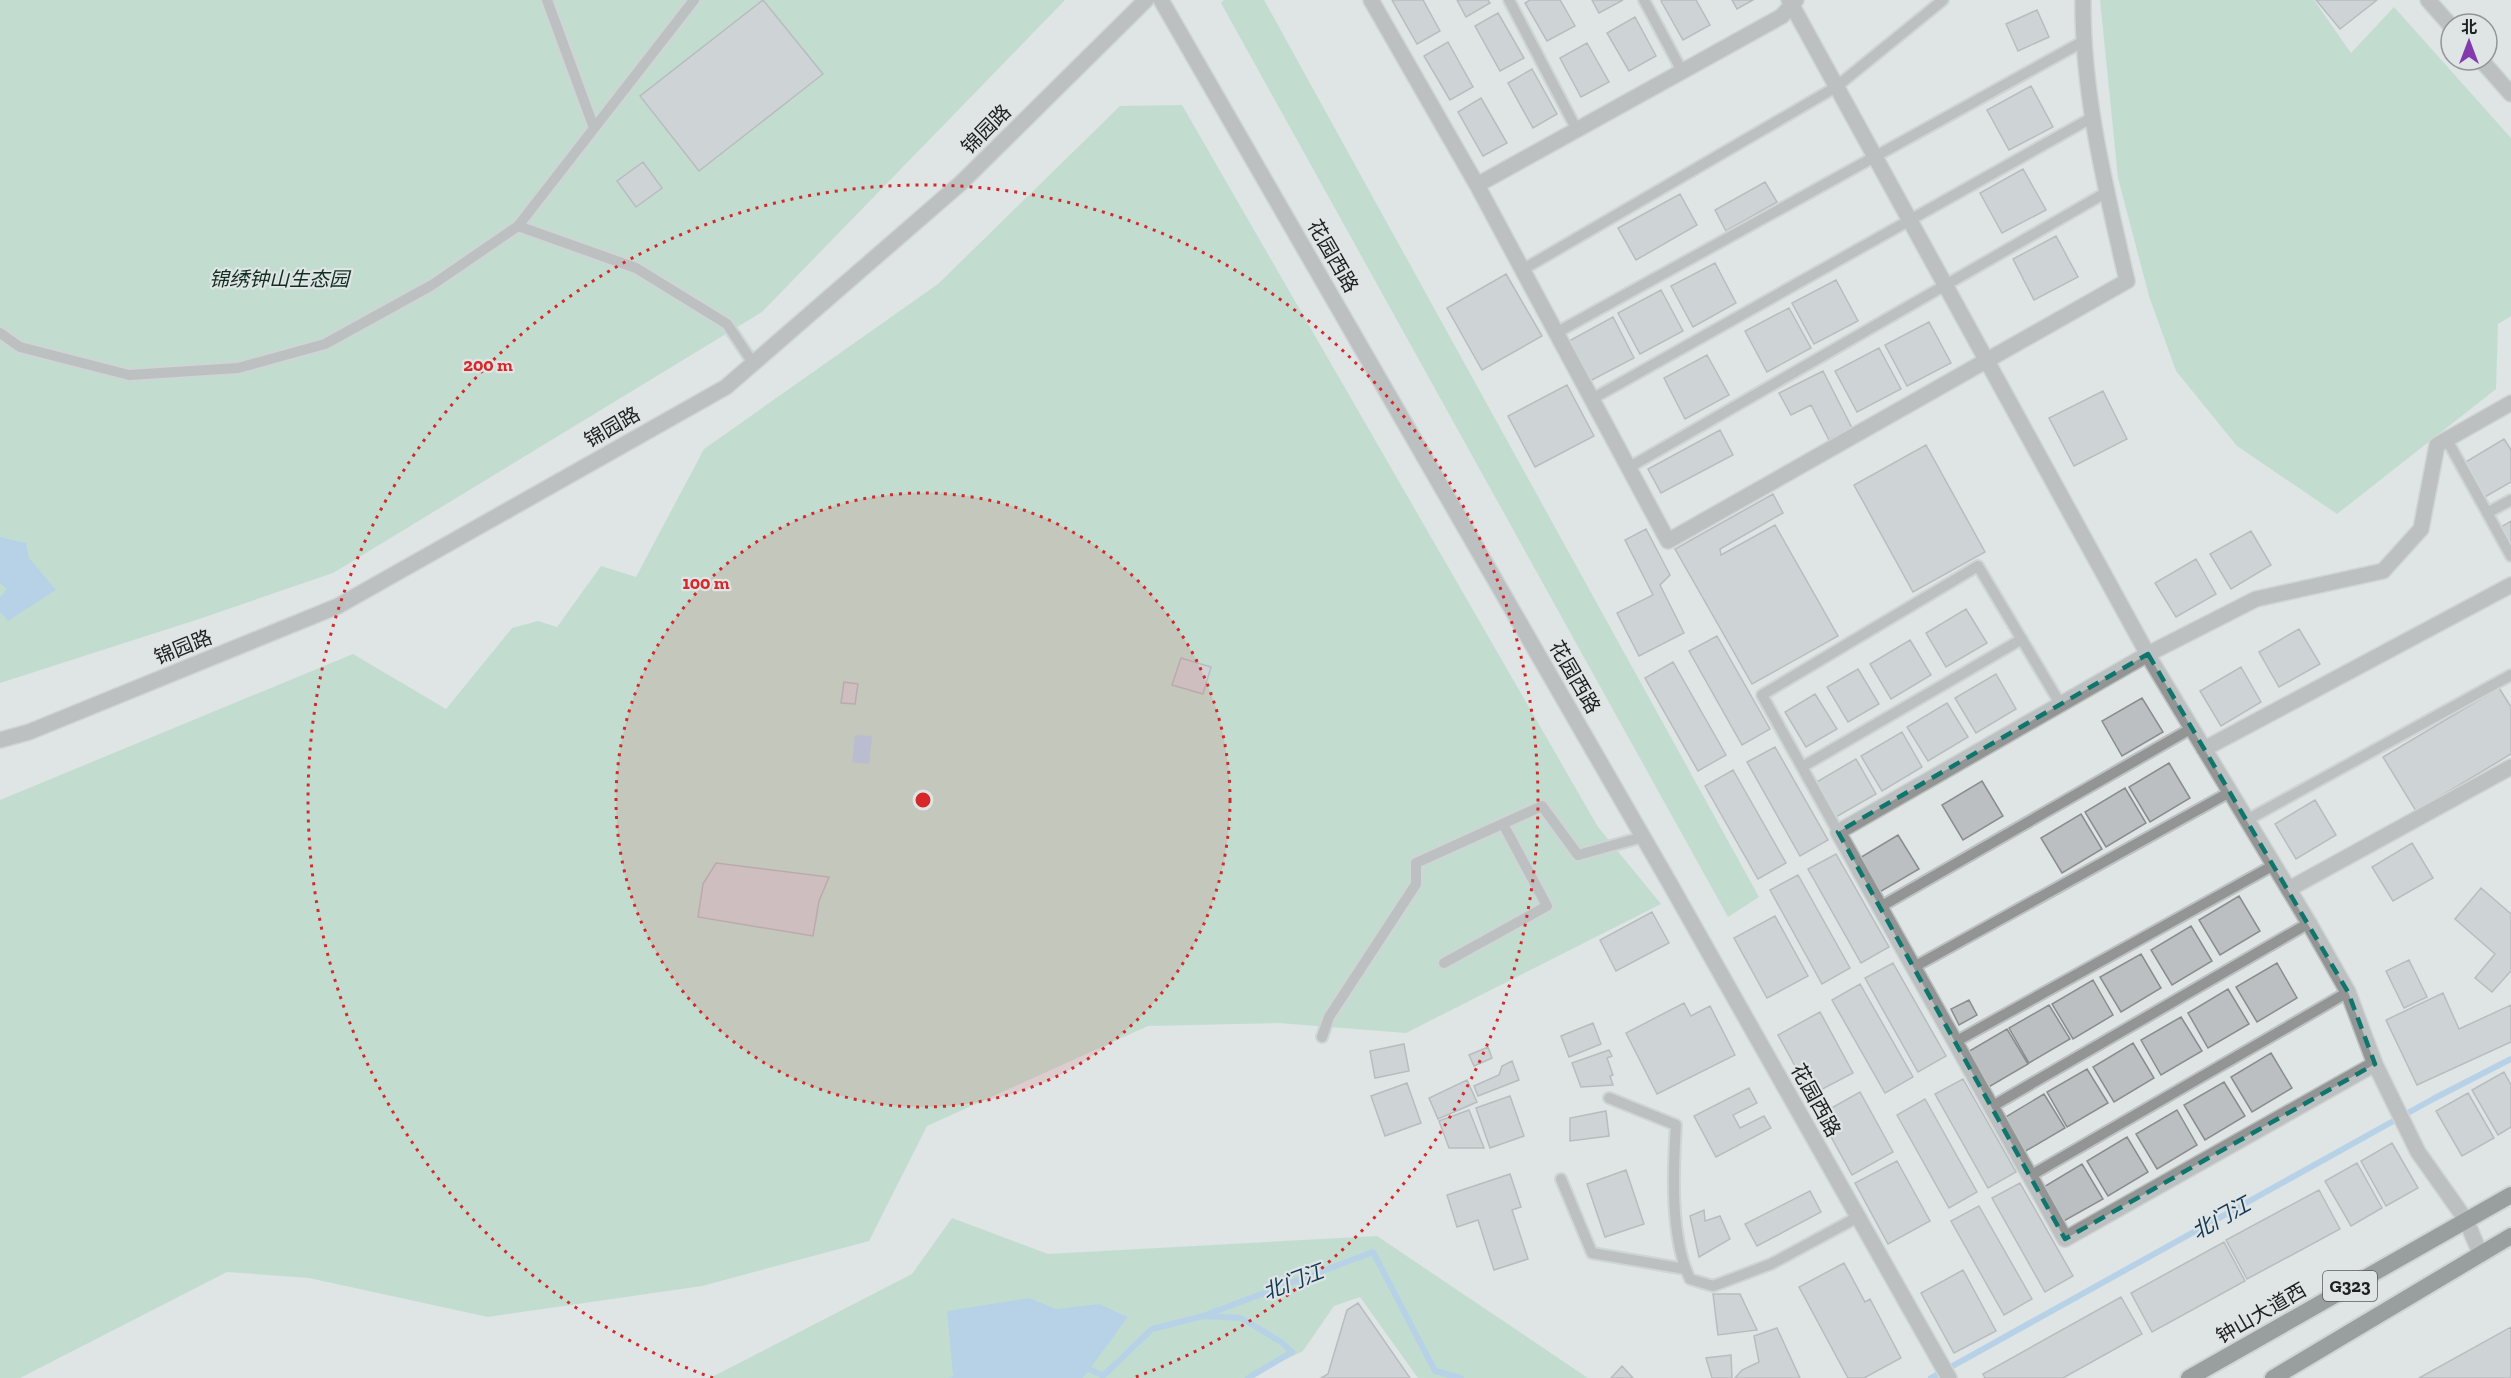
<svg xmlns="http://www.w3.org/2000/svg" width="2511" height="1378" font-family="'Zilla Slab','Noto Sans SC',serif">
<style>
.green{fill:#9fd6b7}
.water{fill:#88bce9}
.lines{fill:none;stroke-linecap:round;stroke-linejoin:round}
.stream{stroke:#88bce9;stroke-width:6}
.building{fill:#bbbfc1;stroke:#898d8f;stroke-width:1.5}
.service-casing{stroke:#bcc1c1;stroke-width:14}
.minor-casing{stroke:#bcc1c1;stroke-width:18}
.tertiary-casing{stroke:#bcc1c1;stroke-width:18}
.trunk-casing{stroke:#bcc1c1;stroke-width:20}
.service{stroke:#939594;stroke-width:10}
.minor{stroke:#939594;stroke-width:15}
.tertiary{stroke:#939594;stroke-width:15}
.trunk{stroke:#464a49;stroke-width:16}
.marked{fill:none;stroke:#0f766e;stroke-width:4.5;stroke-dasharray:12 8;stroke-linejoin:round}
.ring{fill:none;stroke:#d62828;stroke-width:3;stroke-dasharray:3 6}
.labels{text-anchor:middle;stroke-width:4.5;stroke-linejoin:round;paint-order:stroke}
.shield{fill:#dfe4e5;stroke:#585a5a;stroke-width:1.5}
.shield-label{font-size:18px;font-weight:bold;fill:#1e1f1f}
.street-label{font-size:20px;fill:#1e1f1f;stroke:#dfe4e5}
.park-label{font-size:20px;font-style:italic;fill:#123021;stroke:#dfe4e5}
.water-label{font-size:21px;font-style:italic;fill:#123856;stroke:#dfe4e5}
.centre{fill:#d62828;stroke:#dfe4e5;stroke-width:3}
.ring-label{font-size:18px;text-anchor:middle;font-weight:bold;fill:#d62828;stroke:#dfe4e5;stroke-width:4.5;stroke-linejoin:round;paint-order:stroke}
</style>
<rect width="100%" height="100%" fill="#dfe4e5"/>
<path class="green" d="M0,0H1065L762,312L333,573L199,619L0,683Z
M1224,0H1264L1759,897L1728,917L1221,3Z
M2100,0H2314L2351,53L2394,7L2511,138V316L2498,324L2496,389L2337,514L2237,446L2176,371L2149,296L2118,178Z
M1182,105L1598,827L1661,904L1406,1033L1279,1023L1148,1026L927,1126L869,1241L702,1286L488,1317L309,1278L227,1272L20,1378H0V800L353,654L446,709L512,628L538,621L557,627L601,566L636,577L704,449L938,284L1120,106Z
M952,1218L1048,1254L1377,1236L1588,1378H1418L1360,1297L1334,1306L1303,1351L1248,1378H710L912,1274Z"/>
<path class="water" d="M0,537L26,543L29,558L56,590L8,621L0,612V597L7,589L0,583Z
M855,735L872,736L869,764L852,762Z
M1029,1298L1056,1309L1099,1304L1128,1317L1083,1378H947L953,1376L947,1311Z"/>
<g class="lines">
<path class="stream" d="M1089,1369L1103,1376L1152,1329L1203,1316
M1248,1378L1292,1352L1281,1342L1241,1318L1203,1316L1373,1252L1435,1371L1461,1378
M1931,1378L2433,1099L2511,1059"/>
</g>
<path class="building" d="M763,0L823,74L699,171L640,96Z
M1392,0H1423L1440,31L1417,44Z
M1457,0H1488L1490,3L1466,17Z
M1530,0H1560L1575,26L1547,41L1525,3Z
M1592,0H1623L1599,13Z
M1662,0H1696L1710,25L1683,40L1661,1Z
M1732,0H1753L1737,9Z
M2316,0H2377L2340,29Z
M2037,10L2049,37L2018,51L2006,24Z
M1498,13L1524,58L1500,71L1475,26Z
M1635,17L1656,56L1629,71L1607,33Z
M1448,42L1473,87L1450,100L1424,56Z
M1587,43L1609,82L1581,97L1560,58Z
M1532,69L1557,114L1533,128L1508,83Z
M2031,86L2053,127L2009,150L1987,110Z
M1481,98L1507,143L1483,156L1458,112Z
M643,162L662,188L636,207L617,181Z
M2023,169L2046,210L2002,233L1980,193Z
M1765,182L1777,202L1726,231L1715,210Z
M1680,194L1697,225L1636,260L1618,228Z
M2056,236L2078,277L2034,300L2013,259Z
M1715,263L1736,303L1693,327L1671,286Z
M1506,274L1542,336L1482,370L1447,308Z
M1836,280L1858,321L1814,344L1792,303Z
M1661,290L1683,331L1640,354L1618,313Z
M1789,308L1811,348L1767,372L1745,331Z
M1613,317L1634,358L1590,381L1569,341Z
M1929,322L1951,363L1907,386L1885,345Z
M1879,348L1901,389L1857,412L1835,371Z
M1707,355L1729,395L1685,419L1664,378Z
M1823,371L1852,428L1829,440L1811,405L1791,415L1779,393Z
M1567,385L1594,436L1535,467L1508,416Z
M2103,391L2127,439L2074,466L2049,418Z
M1720,430L1733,455L1661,493L1648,469Z
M2504,439L2511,450V482L2485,497L2464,463Z
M1926,445L1985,552L1913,592L1854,485Z
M1773,494L1783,513L1720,549L1721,555L1775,525L1838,636L1752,684L1675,549Z
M2511,521V543L2501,527Z
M1646,529L1670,575L1660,585L1684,633L1639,656L1617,613L1653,595L1625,540Z
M2251,531L2271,565L2231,589L2210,554Z
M2196,559L2216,594L2176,617L2155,583Z
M1966,609L1987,643L1946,667L1926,633Z
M2299,629L2320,664L2279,687L2259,652Z
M1717,636L1770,729L1742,745L1689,651Z
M1910,640L1931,675L1891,699L1870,664Z
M1181,658L1211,667L1203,694L1172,685Z
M1673,662L1726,755L1698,771L1645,678Z
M2241,667L2261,702L2221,726L2200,691Z
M1858,669L1879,704L1848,722L1827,687Z
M1996,674L2016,709L1976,733L1955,698Z
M844,682L858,684L855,704L841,703Z
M2499,688L2511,707V754L2416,811L2383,757Z
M1815,694L1837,729L1806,747L1785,712Z
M2142,698L2163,732L2122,756L2102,721Z
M1947,703L1968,737L1928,761L1907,727Z
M1902,732L1922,767L1882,791L1861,756Z
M1775,747L1828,840L1800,856L1747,762Z
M1856,759L1876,794L1836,817L1815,783Z
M2169,763L2190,798L2150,822L2129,787Z
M1733,770L1786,863L1758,879L1705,786Z
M1982,781L2003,816L1963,840L1942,805Z
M2125,788L2146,823L2106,847L2085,812Z
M2315,800L2336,835L2296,859L2275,824Z
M2081,814L2102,849L2062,873L2041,838Z
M1898,835L1919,869L1878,893L1858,859Z
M2412,843L2433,878L2393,901L2372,867Z
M1836,854L1889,947L1861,963L1808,869Z
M716,863L829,877L819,901L813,936L698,917L703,884Z
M1798,875L1850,968L1822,984L1770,890Z
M2481,888L2511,914V971L2492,992L2475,978L2495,954L2455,919Z
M2239,896L2260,931L2220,955L2199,920Z
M1652,912L1669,943L1616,971L1600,940Z
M1775,916L1808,976L1767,998L1734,938Z
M2191,926L2212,961L2172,985L2151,950Z
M2141,954L2161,988L2121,1012L2100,977Z
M2409,960L2427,997L2404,1008L2386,971Z
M1893,963L1946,1056L1918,1072L1865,978Z
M2277,963L2297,998L2257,1022L2236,987Z
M2093,980L2113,1015L2073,1039L2052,1004Z
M1860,984L1913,1077L1885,1093L1832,1000Z
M2228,989L2249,1024L2208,1048L2188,1013Z
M2443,993L2459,1029L2511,1005V1042L2417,1085L2386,1020Z
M1969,1000L1977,1015L1959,1025L1951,1009Z
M1684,1003L1691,1016L1710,1006L1735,1055L1657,1094L1626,1033Z
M2049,1005L2070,1039L2029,1063L2009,1028Z
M1820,1012L1853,1073L1811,1095L1778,1035Z
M2181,1017L2202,1051L2161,1075L2141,1040Z
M1593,1023L1601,1044L1569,1057L1561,1036Z
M2007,1029L2028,1064L1987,1088L1966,1053Z
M2133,1043L2154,1078L2114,1102L2093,1067Z
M1404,1044L1409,1071L1375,1078L1370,1051Z
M1488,1047L1492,1058L1474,1066L1469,1055Z
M1609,1050L1612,1056L1607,1058L1613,1075L1610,1076L1613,1085L1581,1087L1572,1063Z
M2271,1053L2292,1088L2252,1112L2231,1077Z
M1512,1061L1519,1080L1478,1096L1474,1086L1499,1075L1502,1066Z
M2087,1069L2108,1103L2067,1127L2047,1092Z
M2504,1072L2511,1085V1127L2498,1135L2472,1090Z
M1963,1079L2016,1172L1988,1188L1935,1094Z
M1467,1080L1477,1102L1438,1119L1429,1098Z
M2224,1082L2245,1116L2205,1140L2184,1105Z
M1407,1083L1421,1123L1385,1136L1371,1096Z
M1749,1088L1757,1103L1733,1115L1740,1128L1764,1116L1771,1128L1716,1157L1694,1116Z
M1860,1092L1893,1152L1852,1175L1819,1115Z
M2468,1093L2494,1138L2462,1156L2436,1111Z
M2044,1094L2065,1128L2024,1152L2004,1118Z
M1510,1096L1524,1136L1490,1148L1476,1108Z
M1925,1099L1977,1192L1949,1208L1897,1115Z
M1469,1110L1484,1148H1449L1439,1121Z
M2177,1110L2197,1145L2157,1169L2136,1134Z
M1606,1111L1609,1136L1570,1141V1118Z
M2127,1137L2148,1172L2108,1196L2087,1161Z
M2392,1143L2418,1188L2386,1206L2361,1161Z
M1897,1161L1930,1221L1888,1244L1855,1183Z
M2357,1163L2382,1208L2351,1226L2325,1181Z
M2082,1164L2103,1199L2062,1222L2042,1188Z
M1626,1170L1644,1224L1605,1237L1587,1184Z
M1510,1174L1521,1207L1512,1210L1528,1259L1494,1270L1478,1220L1457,1227L1447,1195Z
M2020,1183L2073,1276L2045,1292L1992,1198Z
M2319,1190L2340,1229L2247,1279L2226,1240Z
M1810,1191L1821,1212L1757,1246L1745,1224Z
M1979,1206L2032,1299L2004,1315L1951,1221Z
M1704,1210L1705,1221L1720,1216L1730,1239L1699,1257L1690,1216Z
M2224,1242L2245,1281L2152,1332L2131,1293Z
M1844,1263L1865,1302L1870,1299L1901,1358L1864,1378H1848L1799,1287Z
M1963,1270L1996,1331L1954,1353L1921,1293Z
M1713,1294H1740L1757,1330L1718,1335Z
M2121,1297L2142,1334L2063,1378H1985L1983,1374Z
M1358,1303L1410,1378H1321L1328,1374L1347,1310Z
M2511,1327V1378H2419Z
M1777,1328L1800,1378H1735L1742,1370L1759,1362L1754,1336Z
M1731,1355L1732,1378H1712L1706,1358Z
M1622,1366L1633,1378H1611Z"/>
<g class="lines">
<defs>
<path id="service" d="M547,0L594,128
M694,0L518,226L636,268L727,324L753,363
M1509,0L1577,130
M1644,0L1682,71
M1522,270L1836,87L1943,0
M0,333L20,347L129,375L238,368L325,344L432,285L518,226
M1556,333L2084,41
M1592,399L2093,117
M2447,440L2511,556
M1628,468L2107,192
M2487,513L2511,500
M1802,767L2022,639
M2247,820L2511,675
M1838,832L1762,695L1978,566L2061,705
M1880,907L2192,728
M1444,963L1547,906L1503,824
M1914,967L2230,792
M1322,1037L1329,1017L1416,884V863L1542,806L1578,855L1643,837
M1955,1042L2274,865
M1609,1098L1676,1125C1673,1171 1670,1237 1690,1279L1713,1286L1771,1264L1858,1217
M1991,1107L2309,923
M2030,1176L2348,992
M1561,1179L1592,1253L1685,1269"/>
<path id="minor" d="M1371,0L1477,185L1668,541L2127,281C2106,189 2082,95 2083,0
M1789,0L2152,662L2309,923L2348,992L2375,1064L2418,1152L2466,1220L2480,1253
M2428,0L2451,26
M2481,60L2511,94
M1477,185L1782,16L1796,0
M2204,749L2511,585
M2289,889L2511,767
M2375,1064L2065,1239L1838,832L2148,654L2256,599L2383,571L2421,529L2437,445L2511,403"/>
<path id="tertiary" d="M1161,0L1669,882L1949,1378
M0,740L29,732L338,606L726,387L961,183L1146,0"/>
<path id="trunk" d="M2189,1378L2511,1195
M2273,1378L2511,1236"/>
</defs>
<use href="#service" class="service-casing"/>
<use href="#minor" class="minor-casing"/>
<use href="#tertiary" class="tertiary-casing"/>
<use href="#trunk" class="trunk-casing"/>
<use href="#service" class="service"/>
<use href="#minor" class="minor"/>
<use href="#tertiary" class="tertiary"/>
<use href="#trunk" class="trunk"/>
</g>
<path d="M0 0H2511V1378H0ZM2148,654L2348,992L2375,1064L2065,1239L1838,832Z" fill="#dfe4e5" fill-opacity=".55" fill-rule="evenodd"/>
<path class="marked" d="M2148,654L2348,992L2375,1064L2065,1239L1838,832Z"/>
<circle cx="923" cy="800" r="307" fill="#d62828" fill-opacity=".12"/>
<g class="ring">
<circle cx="923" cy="800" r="307"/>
<path d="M713 1378A615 615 0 1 1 1133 1378"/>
</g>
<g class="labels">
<rect class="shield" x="2323" y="1271" width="54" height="30" rx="4.5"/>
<g class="shield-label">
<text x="2350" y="1292">G323</text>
</g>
<g class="street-label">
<text transform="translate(986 129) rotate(-45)" y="7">锦园路</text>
<text transform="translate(1333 256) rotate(60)" y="7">花园西路</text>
<text transform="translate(612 427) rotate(-30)" y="7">锦园路</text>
<text transform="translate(183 647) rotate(-22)" y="7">锦园路</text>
<text transform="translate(1575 677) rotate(60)" y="7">花园西路</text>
<text transform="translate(1816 1100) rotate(61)" y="7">花园西路</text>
<text transform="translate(2261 1313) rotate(-30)" y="7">钟山大道西</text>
</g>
<g class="park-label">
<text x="279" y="286">锦绣钟山生态园</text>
</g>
<g class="water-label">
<text transform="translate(2221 1218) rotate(-29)" y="7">北门江</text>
<text transform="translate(1293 1282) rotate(-21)" y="7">北门江</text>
</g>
</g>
<circle cx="923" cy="800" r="9" class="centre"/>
<g class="ring-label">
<text x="488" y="371">200 m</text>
<text x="706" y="589">100 m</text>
</g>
<g transform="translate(2469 42)"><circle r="28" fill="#dfe4e5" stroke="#929596" stroke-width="1.5"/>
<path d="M0-4.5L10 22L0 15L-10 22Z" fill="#823aac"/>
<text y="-9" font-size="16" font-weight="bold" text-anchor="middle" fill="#1e1f1f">北</text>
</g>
</svg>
